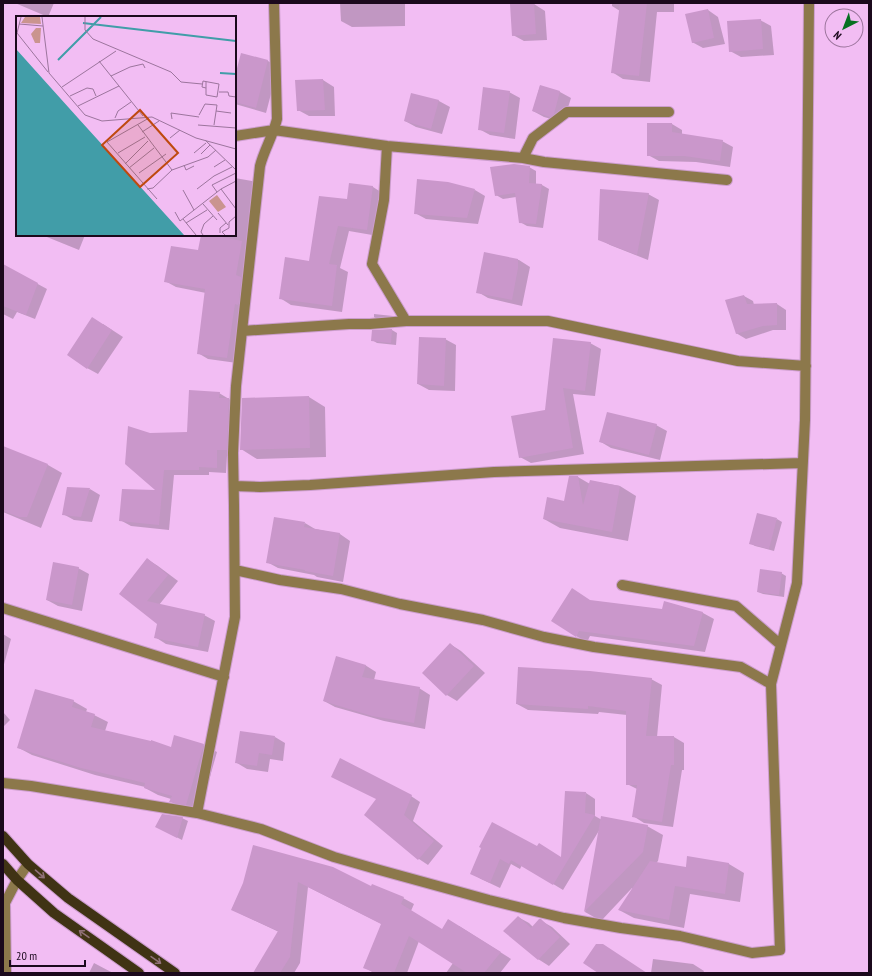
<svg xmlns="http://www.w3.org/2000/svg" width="872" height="976" font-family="'PT Sans Narrow',sans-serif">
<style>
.shadow{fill:#0003}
.building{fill:#ca97cb}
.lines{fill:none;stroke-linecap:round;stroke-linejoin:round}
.minor-casing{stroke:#cb9dcc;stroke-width:12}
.major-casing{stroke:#cb9dcc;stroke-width:12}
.minor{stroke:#8c784b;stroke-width:10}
.major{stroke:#403314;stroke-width:10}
.oneway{stroke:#907178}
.inset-river{fill:none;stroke:#419da8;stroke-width:2}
.inset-road{fill:none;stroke:#9c759d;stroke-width:1}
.view{fill:#bf490f;fill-opacity:0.15;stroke:#bf490f;stroke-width:2}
.inset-edge{fill:none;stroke:#1b091c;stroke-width:2}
</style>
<rect width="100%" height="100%" fill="#f2bdf3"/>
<path class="shadow" d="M15,3H54L48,17Z
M340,3H405V26L352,27L341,21Z
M612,3H674V12H657L650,82L623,79L612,72L620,11L612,6Z
M534,4L545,11L547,40L524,41L513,35Z
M708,10L718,17L725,44L703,48L692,42Z
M760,20L771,26L774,55L741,57L730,51Z
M242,54L268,61L278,67L266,113L235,104V67L238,69Z
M323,80L334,87L335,116H309L298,110Z
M540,86L560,92L571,98L564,120L562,122L544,117L533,111Z
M509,92L520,98L515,139L490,135L479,129Z
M412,94L439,101L450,107L442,134L416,127L405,121Z
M672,124L682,130V135L722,141L733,147L730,167L696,162L659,161L648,155Z
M529,167L536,171V185H542L549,189L543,228L527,226L520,222L516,197L503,199L496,195Z
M235,178L252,181L262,187L237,363L208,359L198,353L206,293L176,287L165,281L199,252L202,235H235Z
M350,184L373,187L384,194L378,236L349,231L340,268L348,272L342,312L291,305L280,298L310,262L348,200Z
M475,190L485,196L478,224L426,219L415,213Z
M648,194L659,200L648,260L610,245L599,239Z
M42,235H85L79,250Z
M485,254L519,260L530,267L522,306L488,298L478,292Z
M3,265L47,289L35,319L17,312L13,319L3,314Z
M744,296L753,301L754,305L777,304L786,310V330H773L746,339L736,333Z
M374,314L393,316L396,318L379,320L374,317Z
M103,324L123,337L98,374L87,368Z
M392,330L397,333L396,345L377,343L372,340Z
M445,339L456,345L455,391L429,390L418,384Z
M590,343L601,349L595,396L573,394L584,454L531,463L520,457L546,411Z
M219,393L239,405L237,456H227L226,473L209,472V475H174L169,530L131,526L120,520L158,491L150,434L188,433Z
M309,397L325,407L326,457L257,459L241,449Z
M656,425L667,431L660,460L611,448L601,442Z
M3,447L48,465L62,473L41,528L3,512Z
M578,477L590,484L591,481L620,486L636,496L628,541L560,528L544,519L565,502Z
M90,489L100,495L92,522L74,520L63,514Z
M777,519L782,522L774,551L755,546L750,543Z
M305,523L315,529L340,534L350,541L343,582L317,577L314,575L278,568L267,562Z
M147,559L158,566L178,581L159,605L204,615L215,621L208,652L166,644L155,637L158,623L121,594Z
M78,568L89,574L82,611L58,606L47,600Z
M781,573L786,576L784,597L763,594L758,592Z
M591,601L663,610L665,602L703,613L714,619L705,652L590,636L587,642L576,636Z
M3,634L11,639L3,668Z
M450,644L461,651L485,673L457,701L447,695Z
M365,665L376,672L374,680L419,688L430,695L425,729L384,721L335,707L324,701Z
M651,679L662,685L657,737H674L684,743V770H682L673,827L644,823L633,816L637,789L627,784V715L599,712L598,714L528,710L517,704Z
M73,701L87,709L86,712L94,715L108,722L105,731L172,748L203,745L217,752L200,812L183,809L170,801L171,799L158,795L145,788V787L95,775L32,755L19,748Z
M3,712L10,720L3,727Z
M275,737L285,743L283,761L270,759L268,772L247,769L237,763Z
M586,793L595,799V816L602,820L647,826L663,835L658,861L656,863L686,869L688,857L729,864L744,873L740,902L690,894L684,928L634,918L619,910L633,889L632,888L601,921L585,912L600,829L563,890L522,865L520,869L511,864L500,888L481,879L471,873L482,848H537L562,858Z
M411,796L420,802L413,821L443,846L428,865L419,859L366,815Z
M182,818L188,821L182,840L157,827Z
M254,847L372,888L403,898L414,904L411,911L442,930L459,926L511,959L500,973H446L453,963L419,941L407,973H374L364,967L382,924L308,887L300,963L294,973H254L279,932L243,915L232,909L244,883Z
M518,917L529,923L533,927L540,920L552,927L570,944L549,966L538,959Z
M653,959L693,964L704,971L703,973H651Z
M94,963L113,973H89Z"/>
<path class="building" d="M534,3L536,34L512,36L510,4Z
M620,3H647L639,76L611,73Z
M708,9L714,38L692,43L685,14Z
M761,19L763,49L729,52L727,21Z
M241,53L268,60L256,108L235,102V76Z
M323,79L325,110L297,111L295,80Z
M540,85L560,91L554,114L550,117L532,111Z
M483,87L510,91L504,133L478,130Z
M411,93L439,100L431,129L404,121Z
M647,123H672V132L723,140L720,161L684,156H647Z
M514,164L530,166L529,183L542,184L536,224L519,223L515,193L495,196L490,167Z
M417,179L448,182L475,189L467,218L414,214Z
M349,183L373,186L367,230L338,226L329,264L337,265L332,306L279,299L285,257L309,261L319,196L347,199Z
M600,189L649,193L637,255L598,240Z
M201,235H212L242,241L236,275L241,277L239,302L238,305L235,304L227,358L197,354L205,289L164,282L171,246L198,250Z
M484,252L518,259V268L512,300L476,293Z
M3,264L38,283L26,315L3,306Z
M744,295L747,304L777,303V325L763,326L736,334L725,300Z
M92,317L112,330L87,369L67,355Z
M392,329L391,343L371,341L372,330Z
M419,337L446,338L444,386L417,384Z
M553,338L591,342L585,391L563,388L573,448L519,458L511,416L545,410Z
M189,390L220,392L219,398H229L227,450H217V468L199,467V470H164L159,525L119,521L122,489L155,490L125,464L128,426L150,433L187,432Z
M309,396L310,448L240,450L242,398Z
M607,412L657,424L649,455L599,442Z
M3,446L48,464L27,517H19L3,511Z
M569,476H578L583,505L590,480L620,486L612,532L543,519L547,497L564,501Z
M67,487L90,488L81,517L62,515Z
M757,513L777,518L769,549L749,544Z
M274,517L305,522L304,527L340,533L333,576L305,571V570L266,563Z
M147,558L168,575L147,601L205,614L198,647L154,638L157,624L119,594Z
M53,562L79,567L72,605L46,600Z
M760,569L782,572L779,595L757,592Z
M572,588L590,600L662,609L664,601L703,612L694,646L579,631L576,637L551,621Z
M450,643L474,666L446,696L422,673Z
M336,656L366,665L362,677L420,687L414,723L372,716L323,701Z
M518,667L590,671L652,678L646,736H674V765H671L662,822L632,817L637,785H626V711L588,706V709L516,704Z
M35,689L74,700L72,707L95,714L91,727L151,741V740L171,747L174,735L204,744L186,805L169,802L172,796L144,788L145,783L81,768L17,748Z
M240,731L275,736L272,755L259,753L257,766L235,763Z
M340,758L412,795L404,815L434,841L418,860L364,815L376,799L331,777Z
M565,791L586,792L585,813L595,815L553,885L511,860L509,864L500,859L490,883L470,874L481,848L479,847L492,822L537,846L539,843L561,857Z
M162,814L183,817L177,838L155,827Z
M601,816L648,825L643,852L584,912Z
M253,845L333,867L371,886L372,884L404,897L401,904L442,929L448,919L501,952L484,973H467L409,936L394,973H376L363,968L381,924L298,882L290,957L280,973H253L278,931L231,910L243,883Z
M687,856L729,863L725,894L675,886L669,920L618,910L650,861L686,867Z
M518,916L531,928L539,919H541L560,937L538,960L503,931Z
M596,944H603L647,973H598L583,963Z"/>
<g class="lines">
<defs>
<path id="minor" d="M235,136L274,130L387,146L523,158L544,162L727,180
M387,146L384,200L372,264L406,321
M523,158L533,138L567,112H669
M242,331L349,324H370L406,321H548L738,361L806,366
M234,486L260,487L310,485L494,472L802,463
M235,570L280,580L341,589L400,604L483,620L544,637L594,647L741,667L771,684
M622,585L736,606L781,645
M3,608L224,677
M3,783L31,786L197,813L261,829L334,857L376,869L489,900L564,918L621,928L680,936L752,953L780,950L771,684L797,583L805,420L809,3
M197,813L235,617L234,505L233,453L236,386L260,166C264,150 273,136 277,119L274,3
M6,973L5,903L17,880L28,864"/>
<path id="major" d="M3,836L28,864L68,898L175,973
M3,864L17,880L54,913L139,973"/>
</defs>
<use href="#minor" class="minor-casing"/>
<use href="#major" class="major-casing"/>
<use href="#minor" class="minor"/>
<use href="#major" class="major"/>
</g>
<defs><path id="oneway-shaft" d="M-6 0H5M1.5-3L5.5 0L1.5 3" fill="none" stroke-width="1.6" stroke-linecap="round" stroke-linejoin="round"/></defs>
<g class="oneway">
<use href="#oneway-shaft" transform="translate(40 874) rotate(41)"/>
<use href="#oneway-shaft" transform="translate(84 934) rotate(-145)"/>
<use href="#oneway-shaft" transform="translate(156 960) rotate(35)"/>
</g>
<g transform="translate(16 16)">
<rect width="220" height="220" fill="#f2bdf3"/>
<path d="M9,1H24L25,8L5,7ZM20,12H25L24,27H19L15,18ZM201,179L210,191L202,196L193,185Z" fill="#ca948f"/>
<path d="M0,33L62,102L168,219H0Z" fill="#419da8"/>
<path class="inset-river" d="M67,7L220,25M42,44L85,1M204,57L220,58"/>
<path class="inset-road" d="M5,1L1,17L32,56M26,1L33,57L69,99L86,105L136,101L180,122L220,133M69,1V14L77,23L155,56L165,66L186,68M3,8L27,10M83,45L127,100M95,60L114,51L127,48L129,52M46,71L100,35M190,72L186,71L187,65L203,68L201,81L190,79V66M203,76H212L213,80L220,81M54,80L71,72L77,73L80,80M62,90L103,70M200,95L215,97M183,99L189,88L201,89L198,109M99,102L102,95L115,86M133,102L91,126L141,183M156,103L155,97L183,101M122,109L156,154M182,109L220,112M126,116L143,105M154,122L164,114M189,124L220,154M102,137L129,121M178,137L190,127M185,138L194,129M109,148L132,125M168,149L170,154L178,150M198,151L209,144M113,152L138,132M123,157L150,138M131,173L137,172L156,154L192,141L200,134M181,173L198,160L216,151M205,173L220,193M167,174L178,194M201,176L196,169L220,157M187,188L201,204M159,196L164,205L205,173L220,165M202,197L212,209M167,203L180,219M170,207L191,194M204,217V212L210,207M187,219L185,216L188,208L197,200M209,219L206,216L213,212V206L220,200"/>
<path class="view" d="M124,94L162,137L124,171L86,129Z"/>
<rect width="220" height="220" class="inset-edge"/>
</g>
<rect width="872" height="976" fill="none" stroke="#1b091c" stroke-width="8"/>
<g transform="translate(844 28) rotate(222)"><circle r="19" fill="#f2bdf3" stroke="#9c759d"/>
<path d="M0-3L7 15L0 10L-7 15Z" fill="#067021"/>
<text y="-6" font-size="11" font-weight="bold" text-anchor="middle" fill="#1b091c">N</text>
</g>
<path d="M10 960v6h75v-6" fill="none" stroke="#1b091c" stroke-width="2"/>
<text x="16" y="960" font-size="12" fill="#1b091c" stroke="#f2bdf3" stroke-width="3" paint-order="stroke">20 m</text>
</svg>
